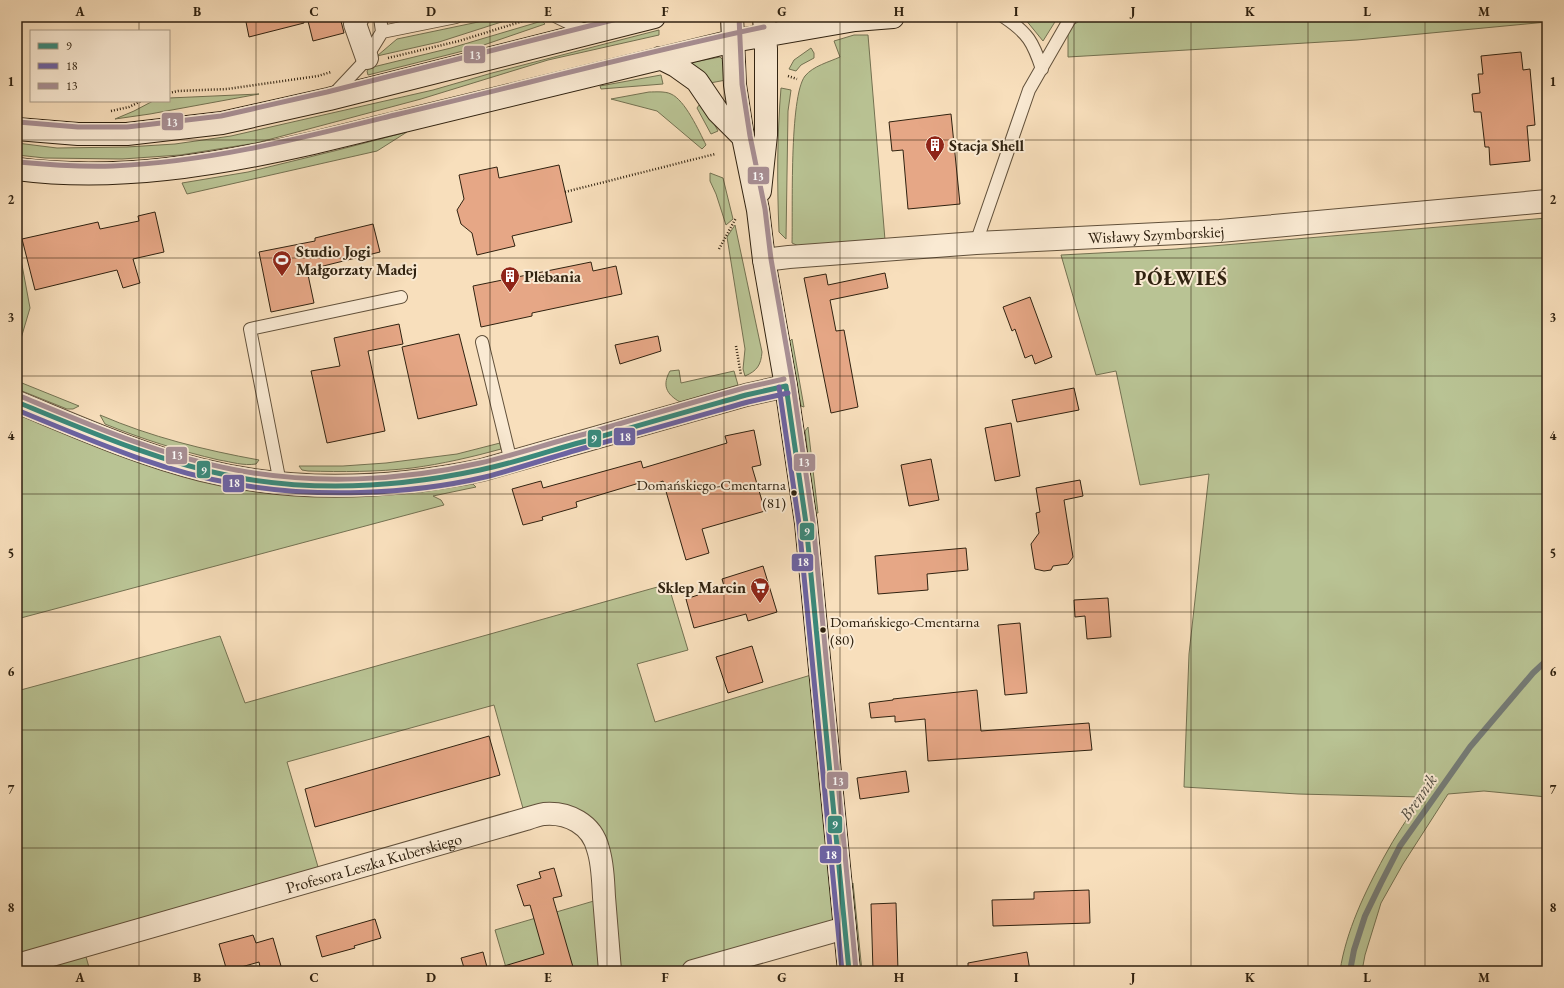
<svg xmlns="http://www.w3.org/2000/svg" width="1564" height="988" font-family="'EB Garamond',serif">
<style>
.green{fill:#b9c394;stroke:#747252}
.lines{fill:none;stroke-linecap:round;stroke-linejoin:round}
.stream{stroke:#767d78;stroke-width:6}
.building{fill:#e6a786;stroke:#302210}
.service-casing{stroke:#62513b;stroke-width:14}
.minor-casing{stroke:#62513b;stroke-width:24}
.secondary-casing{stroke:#302210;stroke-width:24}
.path{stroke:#302210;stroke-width:2.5;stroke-dasharray:1 2;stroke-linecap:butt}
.service{stroke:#faead3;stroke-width:12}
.minor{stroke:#faead3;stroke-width:22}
.secondary{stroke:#faead3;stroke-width:22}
.bus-1-casing{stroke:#faead3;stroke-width:8}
.bus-2-casing{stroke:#faead3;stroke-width:8}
.bus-3-casing{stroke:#faead3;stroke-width:8}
.bus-1{stroke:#3b897b;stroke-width:5}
.bus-2{stroke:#6c63a2;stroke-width:5}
.bus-3{stroke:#a78e93;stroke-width:5}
.grid{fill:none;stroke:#302210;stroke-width:1;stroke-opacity:0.55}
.bus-dot{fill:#302210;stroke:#faead3;stroke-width:1.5}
.labels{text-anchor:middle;stroke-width:4;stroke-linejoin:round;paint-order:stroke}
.bus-label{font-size:15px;fill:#302210;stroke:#faead3;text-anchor:end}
.poi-label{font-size:16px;font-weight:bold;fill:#302210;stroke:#faead3;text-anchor:start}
.street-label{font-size:16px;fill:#302210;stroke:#faead3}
.water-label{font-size:17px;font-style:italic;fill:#534f44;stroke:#faead3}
.district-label{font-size:20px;font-weight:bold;letter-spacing:1px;fill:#302210;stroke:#faead3}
.line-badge{stroke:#faead3;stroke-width:1.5}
.badge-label{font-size:11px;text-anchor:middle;font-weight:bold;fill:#fff}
.neatline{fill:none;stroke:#302210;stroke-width:1.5}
.grid-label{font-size:13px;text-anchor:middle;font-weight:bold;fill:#302210}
</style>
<rect width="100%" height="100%" fill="#f8dfbc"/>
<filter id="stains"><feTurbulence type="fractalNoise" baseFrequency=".005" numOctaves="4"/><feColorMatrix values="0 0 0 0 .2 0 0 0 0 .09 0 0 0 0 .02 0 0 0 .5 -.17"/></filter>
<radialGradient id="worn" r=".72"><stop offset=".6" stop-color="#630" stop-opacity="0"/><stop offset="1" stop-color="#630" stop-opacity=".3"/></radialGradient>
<path class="green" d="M502,17H517L439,42L377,56L397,39Z
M1053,17H1058L1043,41L1025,19Z
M1086,17H1547V22L1357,40L1068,57V28Z
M542,21L545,24L475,48L368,75L367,71L369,68L451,48Z
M659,30V35L548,60L421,99L256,143L180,155L122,159L45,158L17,155V143L57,148L127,147L175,144L231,136L433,90L492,73Z
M854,35H868L885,240L801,247L792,243C793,212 789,97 805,76C813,66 829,62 840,57L834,41Z
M811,48L814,53V58L801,65L796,71L789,69L794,60Z
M720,57L723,60L726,80L710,83L691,64L694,62Z
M661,75L663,84L601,89L600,86Z
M781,88L791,90L788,111L786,239L779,232C777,184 777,136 781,88Z
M649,92C655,92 665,91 671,94C685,100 699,131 706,145L702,149L657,111L611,99Z
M259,94L150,114L115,119L134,111L153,101H169V98Z
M702,101L718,131L711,134L697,108Z
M407,132L377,151L187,194L182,183L248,172L334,151Z
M710,173L723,178L733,219L726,225L716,194L710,181Z
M1547,218V797L1484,791L1448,794L1403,864L1381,903L1365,955L1362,971H1340C1346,931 1365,892 1384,857C1395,836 1409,817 1421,797L1298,794L1184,787L1189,654L1209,474L1140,485L1116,371L1096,375L1061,255L1176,249Z
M735,225L762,352C761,365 757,371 745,376L743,369L745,349L727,237Z
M17,238L30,308L17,352Z
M792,339L804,407L801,406L789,342Z
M679,370L681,383L734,371L738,385L680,402C666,394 662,385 670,371Z
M17,381L79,406L73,409H67L17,389Z
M17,402L201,470L399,483L422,492L473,484L476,487L433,496L441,500L444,505L17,619Z
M100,415C151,437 204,450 259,460L256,464C243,466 232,462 219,460C180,451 142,439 105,424Z
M808,427L818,513H815L805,431Z
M500,443L501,449C472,457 442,464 412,468C377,472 342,472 308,471L302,470L299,466H343L386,463L457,454Z
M668,584L688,650L637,664L655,722L821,672L845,928L693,971H507L495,930L604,898L586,826L526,819L494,705L287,762L321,877L83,946L90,971H17V691L220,636L245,703Z
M853,883L862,971H858L850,886Z"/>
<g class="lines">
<path class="stream" d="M1350,971L1354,950L1365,916L1381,883L1400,846L1470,747L1533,673L1547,660"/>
</g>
<path class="building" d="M245,17H304V23L249,37Z
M307,17H340L344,33L313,41Z
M1521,52L1523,70L1530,69L1535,125L1527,126L1530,161L1490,165L1489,147H1485L1481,112H1474L1472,94L1480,93L1478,74H1483L1481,56Z
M951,114L960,204L908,209L903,150L892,151L889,122Z
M559,165L572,222L512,236L515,246L477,255L472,233L461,224L457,210L464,199L459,175L497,167L499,178Z
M155,212L164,252L133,259L140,283L123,288L117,270L35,290L22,239L98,222L100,229L139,221L138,216Z
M373,224L380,252L307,270L314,303L271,312L259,252L315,241V238Z
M591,262L593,271L616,266L622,294L532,313V316L481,327L473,286Z
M885,273L888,288L830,300L836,331L844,330L858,407L831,413L804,278L826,274L828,285Z
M1030,297L1052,357L1035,364L1032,355L1025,358L1015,329L1012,331L1003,307Z
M399,324L403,344L368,351L385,431L327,443L311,371L340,366L334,338Z
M459,334L477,405L418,419L402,347Z
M658,336L661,351L620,364L615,345Z
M1074,388L1079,410L1017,422L1012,400Z
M1011,423L1020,476L995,481L985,428Z
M754,430L761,465L752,467L765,511L702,529L709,553L686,560L663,481L648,487L646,481L576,502L577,507L542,517L543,520L523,525L512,489L541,481L543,488L641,461L643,468L727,443L725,436Z
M931,459L939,500L909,506L901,465Z
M1080,480L1083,496L1064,500L1073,557L1068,564L1053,566L1051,570L1044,571L1035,569L1031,544L1039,533L1036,513L1040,512L1036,488Z
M966,548L968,570L927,574L928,590L878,594L875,556Z
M763,566L777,612L748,621L746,614L694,628L686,599L698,595V593L724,586L722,579Z
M1108,598L1111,637L1087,639L1085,616L1075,617L1074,600Z
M1020,623L1027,693L1005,695L998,625Z
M752,646L763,682L728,693L716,657Z
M977,690L981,731L1089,723L1092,750L928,761L925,719L895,722V716L871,718L869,703L893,700V699Z
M489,736L500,775L315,827L305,789Z
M906,771L909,792L860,799L857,778Z
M554,868L562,896L553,898L573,967L558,971H501V967L544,954L530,905L524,906L517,885L541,878L539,872Z
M1089,890L1090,923L993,926L992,900L1034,899V892Z
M896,903L898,971H873L871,904Z
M375,919L381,938L354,946L355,948L322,957L316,936Z
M253,935L256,943L273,938L281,966L261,971L259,962L227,971L219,944Z
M483,952L488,971H465L461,958Z
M1027,952L1030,971H968V963Z"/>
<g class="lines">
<defs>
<path id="service" d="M557,17L590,33
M1004,17C1028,33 1033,42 1042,69
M382,32L456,17
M332,96L363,63L382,32L380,17
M976,243L1029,90L1071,17
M482,342L511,462
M280,483L250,329L401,297"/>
<g id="minor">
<path d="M358,17L355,24L367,58"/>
<path id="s1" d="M764,260L789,257L976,243L1220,231L1547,201"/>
<path d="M17,402C78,427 138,454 202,470C294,493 390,489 482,470L746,395L786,386"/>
<path id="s2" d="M17,965L526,819C532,817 538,815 544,814C568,812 592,824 598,849C603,864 603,881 604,897C606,922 608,946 610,971"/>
<path d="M693,971L845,928"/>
</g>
<path id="secondary" d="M732,17L735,85L743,137L758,210L764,260L786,386L806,523L849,971
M660,58L676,66L697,81L718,112L743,137
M17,129L78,134H127L222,123L329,99L654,17
M17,169C116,182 216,165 313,143L733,41L855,20L893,17
M760,191L766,135V49L764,17"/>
</defs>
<use href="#service" class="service-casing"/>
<use href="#minor" class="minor-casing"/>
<use href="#secondary" class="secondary-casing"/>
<path class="path" d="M388,58L459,41L536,17
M788,76L797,79
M169,93L178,91L227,89L318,76L331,72
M111,111L129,107L141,101
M565,192L715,154
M719,249L736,218
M736,346L741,375"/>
<use href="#service" class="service"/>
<use href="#minor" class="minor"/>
<use href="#secondary" class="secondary"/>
<defs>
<path id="bus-1" d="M786,386L806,523L849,971
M17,402C88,431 159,462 235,477C315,492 400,487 480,470C515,463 551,450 586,441C639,425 693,410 746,395L786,386"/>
<path id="bus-2" d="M779,387L799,524L842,971
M17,410C88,439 159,471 236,484C313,498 409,495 485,477C520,468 555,456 591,446C643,432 695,417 748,402L788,393"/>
<path id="bus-3" d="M739,17L742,84L750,136L765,209L771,259L793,385L813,522L856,970
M18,122L78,127H127L221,116L327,92L625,17
M18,162C50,165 81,167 113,166C209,162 302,138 395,115C518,86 640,53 764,27
M20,396C90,425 161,456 236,470C315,485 401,481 480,463C515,455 550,443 585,434C638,418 691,403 744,388L784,379"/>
</defs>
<use href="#bus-1" class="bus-1-casing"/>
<use href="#bus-2" class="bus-2-casing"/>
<use href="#bus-3" class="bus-3-casing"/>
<use href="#bus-1" class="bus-1"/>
<use href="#bus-2" class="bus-2"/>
<use href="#bus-3" class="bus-3"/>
</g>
<path class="grid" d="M139,17V31M256,17V971M373,17V971M490,17V971M607,17V971M724,17V971M840,17V971M957,17V971M1074,17V971M1191,17V971M1308,17V971M1425,17V971M139,101V971M17,140H1547M17,258H1547M17,376H1547M17,494H1547M17,612H1547M17,730H1547M17,848H1547"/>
<defs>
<symbol id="building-pin" viewBox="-11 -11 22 30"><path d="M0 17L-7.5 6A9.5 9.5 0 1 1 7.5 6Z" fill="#8f2418" stroke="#faead3"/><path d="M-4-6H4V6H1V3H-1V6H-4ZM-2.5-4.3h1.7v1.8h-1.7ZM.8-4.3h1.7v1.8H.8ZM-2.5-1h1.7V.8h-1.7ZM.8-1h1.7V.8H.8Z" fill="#fff"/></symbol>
<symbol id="stadium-pin" viewBox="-11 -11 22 30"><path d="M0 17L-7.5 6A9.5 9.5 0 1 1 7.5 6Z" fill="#8f2418" stroke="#faead3"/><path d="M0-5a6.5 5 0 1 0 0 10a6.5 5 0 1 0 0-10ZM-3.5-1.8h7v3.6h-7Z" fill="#fff"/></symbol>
<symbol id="supermarket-pin" viewBox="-11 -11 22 30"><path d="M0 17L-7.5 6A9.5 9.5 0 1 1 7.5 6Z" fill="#8f2418" stroke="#faead3"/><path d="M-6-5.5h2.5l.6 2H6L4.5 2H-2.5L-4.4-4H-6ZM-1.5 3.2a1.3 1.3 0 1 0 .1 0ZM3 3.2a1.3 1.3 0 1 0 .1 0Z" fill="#fff"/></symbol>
</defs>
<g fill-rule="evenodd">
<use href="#building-pin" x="924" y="134" width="22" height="30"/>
<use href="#stadium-pin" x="271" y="249" width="22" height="30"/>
<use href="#building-pin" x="499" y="265" width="22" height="30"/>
<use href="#supermarket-pin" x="749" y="576" width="22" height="30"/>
</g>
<g class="bus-dot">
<circle cx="794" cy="493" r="3.5"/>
<circle cx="823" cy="630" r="3.5"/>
</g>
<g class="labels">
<g class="bus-label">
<text x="786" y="490">Domańskiego-Cmentarna<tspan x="786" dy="18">(81)</tspan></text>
<text x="830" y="627" text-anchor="start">Domańskiego-Cmentarna<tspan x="830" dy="18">(80)</tspan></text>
</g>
<g class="poi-label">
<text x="949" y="151">Stacja Shell</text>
<text x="296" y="257">Studio Jogi<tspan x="296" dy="18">Małgorzaty Madej</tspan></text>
<text x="524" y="282">Plebania</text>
<text x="746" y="593" text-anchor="end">Sklep Marcin</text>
</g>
<g class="street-label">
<text dy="6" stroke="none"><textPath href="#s1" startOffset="393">Wisławy Szymborskiej</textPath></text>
<text dy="6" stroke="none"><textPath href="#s2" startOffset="371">Profesora Leszka Kuberskiego</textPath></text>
</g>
<g class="water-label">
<text transform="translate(1418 797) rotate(-55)" y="6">Brennik</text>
</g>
<g class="district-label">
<text x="1181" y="285">PÓŁWIEŚ</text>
</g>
</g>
<g class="line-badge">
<rect x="463" y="45" width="23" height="19" rx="4" fill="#a78e93"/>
<rect x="161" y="112" width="23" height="19" rx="4" fill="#a78e93"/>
<rect x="747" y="166" width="23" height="19" rx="4" fill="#a78e93"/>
<rect x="613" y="427" width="23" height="19" rx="4" fill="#6c63a2"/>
<rect x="587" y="429" width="15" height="19" rx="4" fill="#3b897b"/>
<rect x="165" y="446" width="23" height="19" rx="4" fill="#a78e93"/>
<rect x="793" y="453" width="23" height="19" rx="4" fill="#a78e93"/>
<rect x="196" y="460" width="15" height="19" rx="4" fill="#3b897b"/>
<rect x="222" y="474" width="23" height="19" rx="4" fill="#6c63a2"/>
<rect x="799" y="522" width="16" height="19" rx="4" fill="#3b897b"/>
<rect x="791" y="553" width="23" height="19" rx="4" fill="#6c63a2"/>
<rect x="826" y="771" width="23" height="19" rx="4" fill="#a78e93"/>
<rect x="827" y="815" width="16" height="19" rx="4" fill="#3b897b"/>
<rect x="819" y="845" width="23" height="19" rx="4" fill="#6c63a2"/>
</g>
<g class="badge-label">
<text x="475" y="59">13</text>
<text x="172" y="126">13</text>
<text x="758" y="180">13</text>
<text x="625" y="441">18</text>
<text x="594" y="442">9</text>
<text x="177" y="459">13</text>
<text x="804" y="466">13</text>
<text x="204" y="474">9</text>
<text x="234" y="487">18</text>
<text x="807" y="535">9</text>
<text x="803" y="566">18</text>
<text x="838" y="785">13</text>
<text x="835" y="828">9</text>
<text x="831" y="859">18</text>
</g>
<rect width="1564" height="988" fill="none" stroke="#f8dfbc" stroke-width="44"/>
<rect x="30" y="30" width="140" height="72" fill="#faead3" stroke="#a99a85"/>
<rect x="38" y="43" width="20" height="6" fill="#3b897b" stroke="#a99a85"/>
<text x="66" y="50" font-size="12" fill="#302210">9</text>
<rect x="38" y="63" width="20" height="6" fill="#6c63a2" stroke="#a99a85"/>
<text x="66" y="70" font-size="12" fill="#302210">18</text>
<rect x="38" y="83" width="20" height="6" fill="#a78e93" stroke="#a99a85"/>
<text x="66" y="90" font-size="12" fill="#302210">13</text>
<rect x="22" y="22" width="1520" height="944" class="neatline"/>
<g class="grid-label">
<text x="80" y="16">A</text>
<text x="197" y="16">B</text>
<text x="314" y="16">C</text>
<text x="431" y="16">D</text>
<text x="548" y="16">E</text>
<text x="665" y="16">F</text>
<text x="782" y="16">G</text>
<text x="899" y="16">H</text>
<text x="1016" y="16">I</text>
<text x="1133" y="16">J</text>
<text x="1250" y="16">K</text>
<text x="1367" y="16">L</text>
<text x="1484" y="16">M</text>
<text x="11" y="86">1</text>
<text x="1553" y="86">1</text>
<text x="11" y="204">2</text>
<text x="1553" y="204">2</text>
<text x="11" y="322">3</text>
<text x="1553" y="322">3</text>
<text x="11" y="440">4</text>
<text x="1553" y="440">4</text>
<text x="11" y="558">5</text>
<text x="1553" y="558">5</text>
<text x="11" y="676">6</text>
<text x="1553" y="676">6</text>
<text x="11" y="794">7</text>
<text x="1553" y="794">7</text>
<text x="11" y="912">8</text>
<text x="1553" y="912">8</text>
<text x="80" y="982">A</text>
<text x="197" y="982">B</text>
<text x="314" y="982">C</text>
<text x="431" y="982">D</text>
<text x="548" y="982">E</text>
<text x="665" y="982">F</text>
<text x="782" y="982">G</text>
<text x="899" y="982">H</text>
<text x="1016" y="982">I</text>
<text x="1133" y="982">J</text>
<text x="1250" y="982">K</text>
<text x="1367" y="982">L</text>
<text x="1484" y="982">M</text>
</g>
<rect width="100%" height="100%" filter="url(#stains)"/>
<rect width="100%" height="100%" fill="url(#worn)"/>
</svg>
